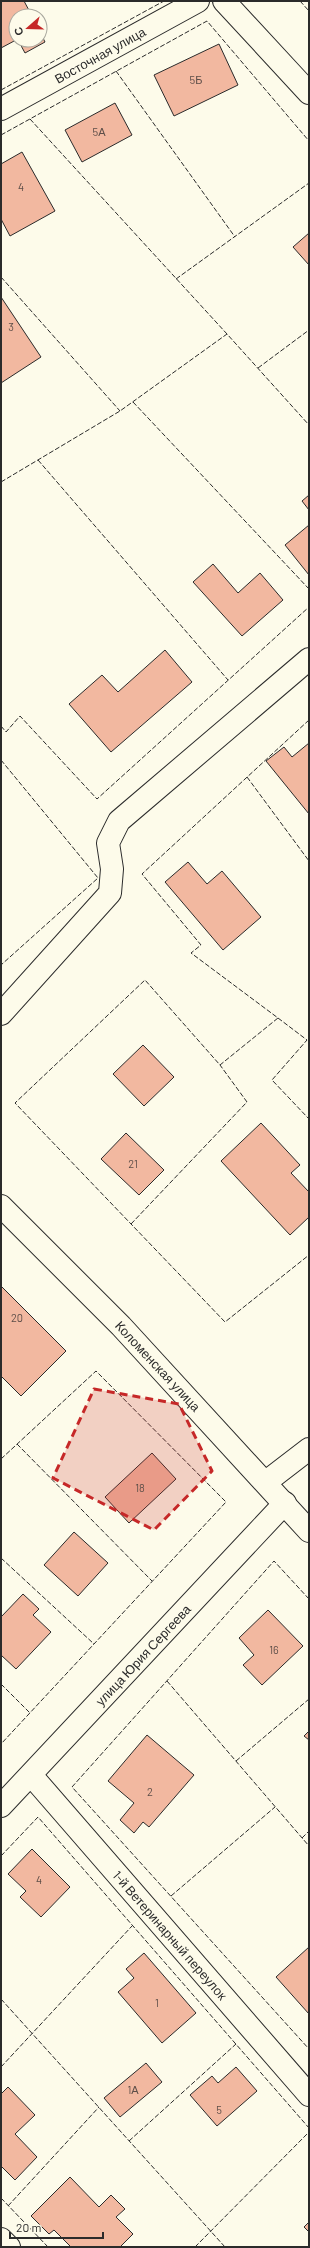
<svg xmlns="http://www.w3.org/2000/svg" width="310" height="2248" font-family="Barlow,sans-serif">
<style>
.building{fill:#f2b8a0;stroke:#2b2b2b}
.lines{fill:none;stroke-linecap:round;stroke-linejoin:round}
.minor-casing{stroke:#2b2b2b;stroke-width:24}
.major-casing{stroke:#2b2b2b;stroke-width:24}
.minor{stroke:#fdfbea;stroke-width:22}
.major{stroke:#fdfbea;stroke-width:22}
.fence{stroke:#2b2b2b;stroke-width:1;stroke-dasharray:5 2;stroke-linecap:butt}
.marked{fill:#c62828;fill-opacity:0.2;stroke:#c62828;stroke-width:3;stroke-dasharray:8 5;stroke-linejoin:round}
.labels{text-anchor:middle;stroke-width:3;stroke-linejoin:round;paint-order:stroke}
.number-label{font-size:11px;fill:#5d4e48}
.street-label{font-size:13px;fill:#2b2b2b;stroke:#fdfbea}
</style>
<rect width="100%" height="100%" fill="#fdfbea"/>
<path class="building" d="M1,1H24L32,16H16V40L1,48Z
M40,32L45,42L25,53L18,40H40Z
M219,44L238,85L174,116L154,75Z
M115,103L132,135L82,162L65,130Z
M22,152L55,211L10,236L1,219V164Z
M309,233V265L293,247Z
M1,297L41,357L1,383Z
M309,495V510L302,501Z
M309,525V575L285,545Z
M213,564L238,593L260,573L283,600L242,636L193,582Z
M165,650L192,682L111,752L69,704L102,675L118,692Z
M309,743V814L266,761L284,747L292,757Z
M188,862L207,884L222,871L261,917L223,950L165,882Z
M143,1045L174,1077L144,1106L113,1074Z
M261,1123L300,1165L291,1173L309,1192V1217L290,1235L221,1161Z
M126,1133L164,1170L139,1195L101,1159Z
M1,1286L66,1351L21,1396L1,1376Z
M152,1453L176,1479L129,1523L105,1497Z
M74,1532L108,1563L78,1596L44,1565Z
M23,1594L39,1609L33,1615L51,1632L16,1669L1,1655V1617Z
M268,1610L303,1646L262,1685L243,1665L254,1655L239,1638Z
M309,1731V1740L304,1736Z
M147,1735L194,1775L149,1827L143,1822L134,1833L120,1820L134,1803L108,1781Z
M32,1849L70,1887L41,1917L20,1897L26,1891L8,1874Z
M309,1947V2014L276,1977Z
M144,1953L196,2013L162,2043L118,1992L134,1978L126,1969Z
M146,2063L162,2082L120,2117L104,2098Z
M236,2067L257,2091L217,2126L190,2095L212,2076L218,2083Z
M8,2087L35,2115L15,2134L37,2157L15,2180L1,2166V2094Z
M70,2177L99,2207L111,2195L125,2209L116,2217L133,2234L120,2247H71L54,2230L49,2234L31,2216Z
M309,2222V2232L304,2227Z"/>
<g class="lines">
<defs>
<path id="minor" d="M224,1L309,93
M1,109L198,1
M1,1014L110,893L112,869L108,843L119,821L309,659
M1,1206L121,1326L309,1531
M266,1482L309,1449
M31,1775L309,2095
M1,2239L9,2247"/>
<path id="major" d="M1,1806L285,1503"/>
</defs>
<use href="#minor" class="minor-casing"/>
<use href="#major" class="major-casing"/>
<use href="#minor" class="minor"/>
<use href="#major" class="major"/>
<path class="fence" d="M300,1L309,11
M116,71L235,237
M1,90L164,1
M30,119L227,334
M1,135L207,21L309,141
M1,277L120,411
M176,279L309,183
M258,368L309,330
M133,402L309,589
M38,460L228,680
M1,482L120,411L227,334L309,425
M309,720L142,874L201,945L191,953L278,1018L220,1065L145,980L15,1103L225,1322L309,1255
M1,726L6,732L20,716L97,799L309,607
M1,760L98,878L1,965
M247,777L309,861
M278,1018L307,1040L272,1080L309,1119
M131,1224L247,1102L220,1065
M17,1444L152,1581
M1,1459L96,1371L226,1502L1,1744
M1,1558L94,1644
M309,1599L274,1561L72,1787L309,2049
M167,1681L309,1846
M1,1684L30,1713
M236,1761L309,1699
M302,1838L309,1831
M1,1856L38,1817L309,2128
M171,1896L275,1807
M1,1999L225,2247
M1,2067L132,1926
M129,2141L236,2044
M1,2198L48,2247
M8,2206L99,2107
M195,2247L309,2132"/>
</g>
<path class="marked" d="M94,1389L179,1404L212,1471L154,1530L53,1478Z"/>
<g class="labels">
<g class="number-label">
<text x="196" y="84">5Б</text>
<text x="99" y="136">5А</text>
<text x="21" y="191">4</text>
<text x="11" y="331">3</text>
<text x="133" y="1168">21</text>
<text x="17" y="1322">20</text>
<text x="140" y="1492">18</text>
<text x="274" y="1654">16</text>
<text x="150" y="1796">2</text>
<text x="39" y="1884">4</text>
<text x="157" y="2007">1</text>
<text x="133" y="2094">1А</text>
<text x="219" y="2114">5</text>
</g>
<g class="street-label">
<text transform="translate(100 55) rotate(-29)" y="5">Восточная улица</text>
<text transform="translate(158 1366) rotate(47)" y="5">Коломенская улица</text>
<text transform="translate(143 1655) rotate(-47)" y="5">улица Юрия Сергеева</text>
<text transform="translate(170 1935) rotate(49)" y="5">1-й Ветеринарный переулок</text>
</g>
</g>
<rect width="310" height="2248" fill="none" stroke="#2b2b2b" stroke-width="4"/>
<g transform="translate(28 28) rotate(250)"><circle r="19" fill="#fdfbea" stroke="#a9a89e"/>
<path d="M0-3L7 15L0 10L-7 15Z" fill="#c62828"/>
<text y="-6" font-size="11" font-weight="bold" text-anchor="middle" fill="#2b2b2b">С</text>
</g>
<path d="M10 2232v6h93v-6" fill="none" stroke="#2b2b2b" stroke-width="2"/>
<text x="16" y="2232" font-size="12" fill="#2b2b2b" stroke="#fdfbea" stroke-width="3" paint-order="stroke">20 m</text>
</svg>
